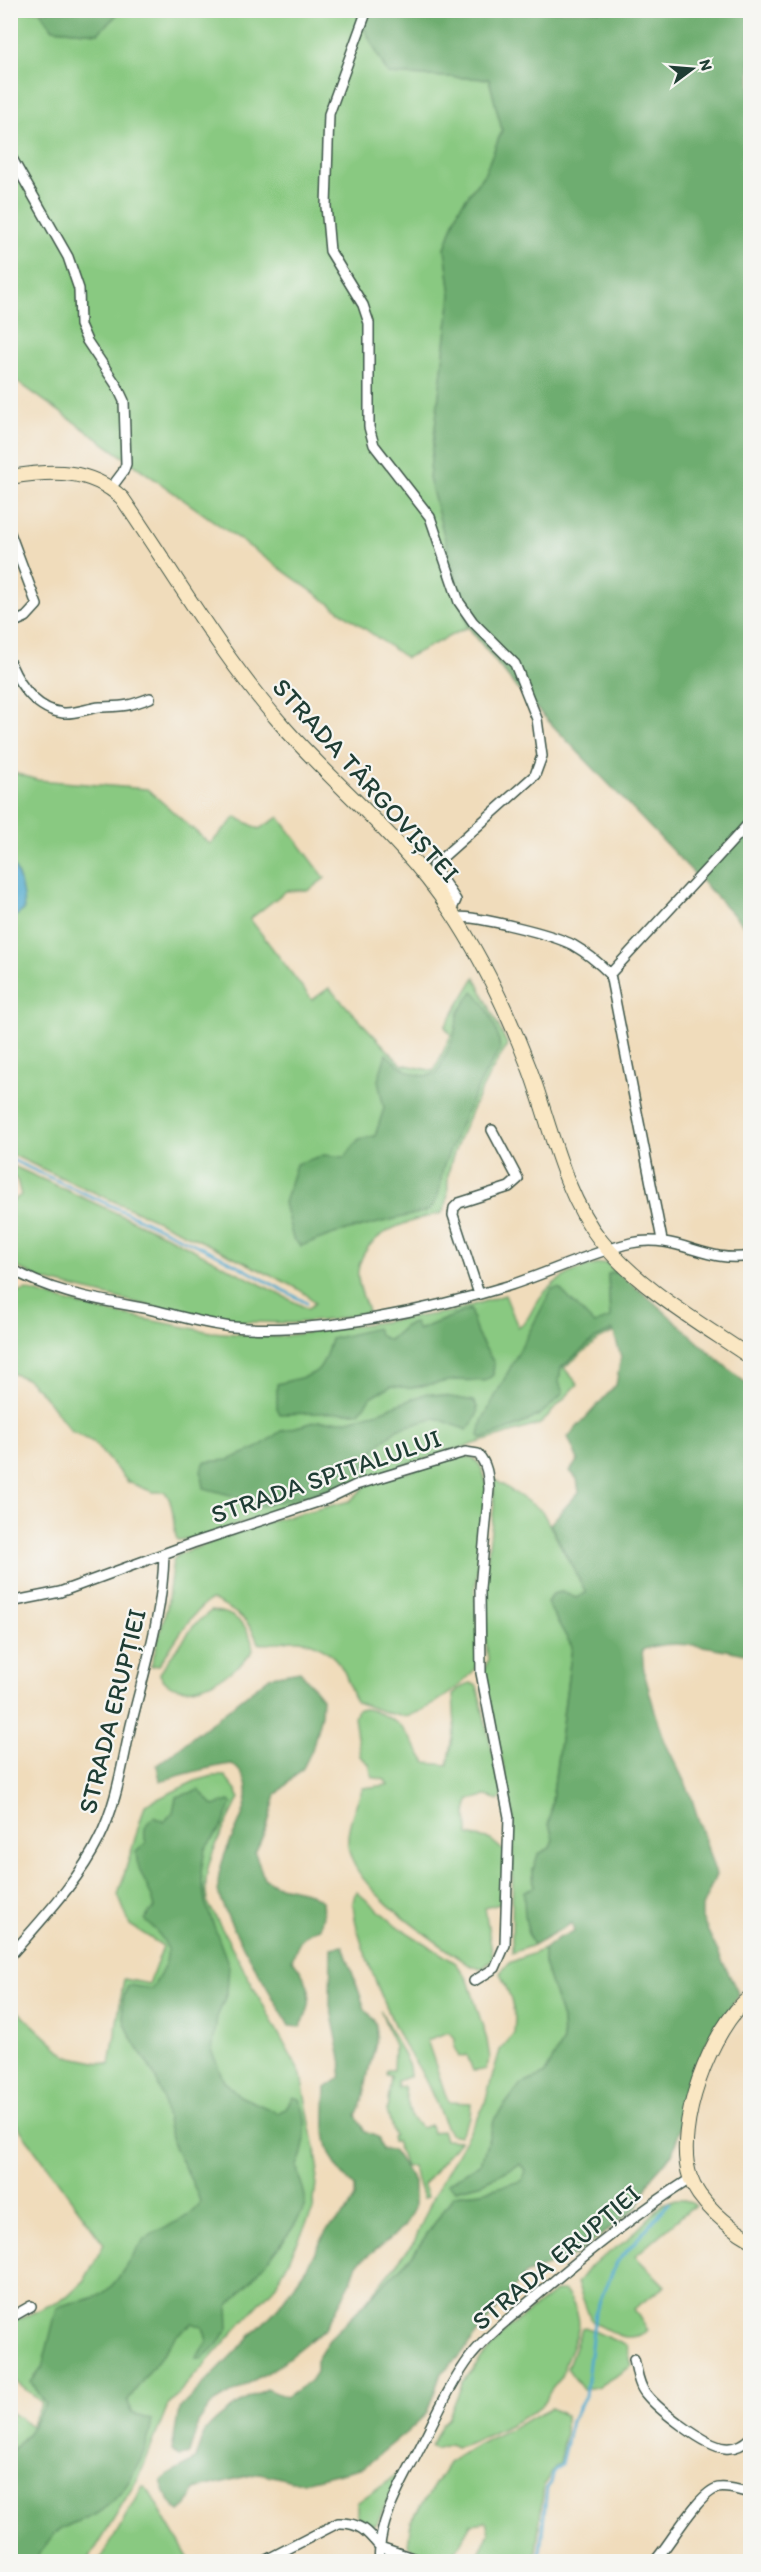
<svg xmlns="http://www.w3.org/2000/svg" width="761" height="2572" font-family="Itim,sans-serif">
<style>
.green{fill:#89c981;stroke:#54835a;stroke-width:1.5}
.forest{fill:#6ead6f;stroke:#467552;stroke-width:1.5}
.water{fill:#51aace;stroke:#387481;stroke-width:1.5}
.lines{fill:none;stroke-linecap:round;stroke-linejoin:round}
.stream{stroke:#51aace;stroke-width:3}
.minor-casing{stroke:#3e5548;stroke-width:12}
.secondary-casing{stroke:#3e5548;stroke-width:16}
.minor{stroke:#fff;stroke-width:9}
.secondary{stroke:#fae7c3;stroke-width:14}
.labels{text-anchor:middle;stroke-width:4.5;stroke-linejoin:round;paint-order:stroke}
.street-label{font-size:26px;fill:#1f3d34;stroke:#f6f6f2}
</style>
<rect width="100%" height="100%" fill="#f6f6f2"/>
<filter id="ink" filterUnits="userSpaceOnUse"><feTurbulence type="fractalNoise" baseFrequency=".0167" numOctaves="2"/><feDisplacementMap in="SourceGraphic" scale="12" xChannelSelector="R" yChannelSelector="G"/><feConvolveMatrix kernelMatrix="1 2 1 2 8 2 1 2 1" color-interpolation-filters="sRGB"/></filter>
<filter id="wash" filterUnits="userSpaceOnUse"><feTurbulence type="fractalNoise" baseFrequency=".008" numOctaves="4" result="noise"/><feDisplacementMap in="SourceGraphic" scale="24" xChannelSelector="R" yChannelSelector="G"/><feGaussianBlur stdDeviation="1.35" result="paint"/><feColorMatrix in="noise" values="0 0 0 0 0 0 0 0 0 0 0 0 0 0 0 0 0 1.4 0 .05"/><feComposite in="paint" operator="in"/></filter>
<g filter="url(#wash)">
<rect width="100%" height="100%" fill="#f0dcbb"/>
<path class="green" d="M11,11H40L53,29L98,33L121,11H355L388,74L489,79L502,130L485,173L459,208L445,248L451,295L429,478L468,627L406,658L11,377Z
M11,772L38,780L147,789L210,844L236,817L259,829L279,817L325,878L309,890L286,891L250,919L312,1000L329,988L401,1064L434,1071L451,1035L445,1027L475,977L508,1046C489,1070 451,1148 448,1177C447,1191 450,1200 442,1213C409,1221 364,1231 358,1271C356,1283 365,1300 368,1312L331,1320L291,1323L213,1321L42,1280L11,1264V1202L21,1195L17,1180L11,1175V1165L171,1238L308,1309L315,1303C302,1287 274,1278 256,1268C176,1227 92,1193 11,1154Z
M606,1263L616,1272L608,1274L610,1318L614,1332L598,1340L564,1368L578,1384L540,1424L388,1470L325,1495L196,1539L177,1540C172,1524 175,1504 165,1492H153L128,1482L93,1442L71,1431L44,1395L27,1379L11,1373L10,1296L26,1290L98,1310L211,1332L277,1337L450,1312L505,1295L518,1327C528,1321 530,1314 535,1305C551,1279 577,1267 606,1263Z
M460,1456C478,1457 482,1465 486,1482C491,1500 480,1522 479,1540C478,1555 478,1567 476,1581C472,1608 482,1634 479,1659C476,1679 424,1714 405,1716C393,1717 369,1706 357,1702C351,1696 351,1689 348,1681C341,1659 322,1643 300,1640C286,1638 272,1647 258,1643C250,1618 234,1611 212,1600C195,1605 170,1650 159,1665L151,1666L167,1607L173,1560L179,1554L273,1520L350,1501L368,1484Z
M494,1479L542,1511L586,1593L576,1598L562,1592L552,1594L547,1602L572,1647L549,1824L553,1839L550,1848L533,1870L534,1887L527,1931L533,1945L512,1953L513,1814L484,1671L488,1660L482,1602L494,1507Z
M211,1611C234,1611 251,1626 253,1650C239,1673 176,1710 159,1673L196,1623Z
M471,1683L477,1686L503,1796L499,1800L486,1796L469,1800L467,1809L468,1835L491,1840L505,1852L503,1903L485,1908L493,1959L483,1968L472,1967C438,1942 353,1891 348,1846C346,1827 356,1804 363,1788L388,1785L385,1780L372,1777L369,1764L360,1756L354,1717L357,1709C369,1706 396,1720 404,1730C412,1740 419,1752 426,1763L448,1765L455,1727L453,1695L458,1689Z
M213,1776H225L237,1791L239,1798C224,1832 200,1863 207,1901L301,2075L318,2165L313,2210L277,2284L168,2405L140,2475L88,2561H11L10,2412L31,2426L42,2403L11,2378V2323L67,2297L84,2281L104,2244L11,2117V2005L67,2056L110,2065L124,1979L149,1984L163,1946L130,1925L118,1895L145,1805L195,1781Z
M357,1892L397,1926L456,1963L468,1980L487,2040L490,2059L485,2070L473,2071L467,2055L459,2057L454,2047L455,2038L449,2032L427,2040L448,2102L471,2103L470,2117L459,2136L450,2134C439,2114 433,2092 421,2072C416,2062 409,2054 404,2045C393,2023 339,1907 357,1892Z
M544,1949V1963L562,2019L563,2041L544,2075L520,2085L495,2118L481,2163L456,2190L482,2183L520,2164L525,2170L522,2181L482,2192L454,2195L412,2256L365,2303L414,2242L433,2197L484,2106L500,2050L514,2034L515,2018L511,1999L500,1973L509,1963Z
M381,2011L409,2066L410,2076L397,2081L398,2088L404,2087L411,2118L422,2128L430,2125L432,2133L442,2130L445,2140L459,2141L423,2185L427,2197L423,2198L412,2166L405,2167L396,2141L393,2142L392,2137L394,2136L387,2111L391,2076L386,2075L387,2070H393L394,2046Z
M675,2199H683L696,2206L691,2208L635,2256L665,2286L634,2309L648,2331C625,2345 613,2332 591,2321L577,2283L590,2266L627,2240L663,2204Z
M556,2291H565C587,2322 579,2329 566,2360C563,2366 565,2373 561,2378C554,2387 549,2390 546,2401C533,2416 476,2442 456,2447L450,2444L436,2449L431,2446L442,2424L448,2419L463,2382L482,2358L509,2327Z
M585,2327L627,2346L632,2366L599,2386L583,2390L567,2368L582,2328Z
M551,2408L565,2415V2432L559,2463C550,2470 551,2479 544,2485L535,2561H475L489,2533L486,2522L471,2524L451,2559C436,2557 419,2556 408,2545L411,2522L448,2463L473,2447Z
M396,2475L399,2477L377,2523L373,2525L357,2516V2503Z
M143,2486L149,2491L190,2561H100Z"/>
<path class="forest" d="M40,11H121L98,33L53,29Z
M355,11H750V932L515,686L468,627L429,478L451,295L445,248L459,208L485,173L502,130L489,79L388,74Z
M473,991C486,1001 500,1034 500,1050C477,1084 461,1123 446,1160C437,1180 445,1194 428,1211L337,1233L301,1246L293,1239L284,1203L296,1164L324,1155L345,1157L359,1139L375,1136L384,1108L378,1080L386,1054C399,1067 418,1082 437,1073L453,1039L459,1012Z
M616,1272C664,1306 703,1351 750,1386V1655C720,1649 672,1637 642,1650L644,1672L654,1708L665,1742L690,1793L716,1875L702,1907V1919L739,1995L708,2039L672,2154L650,2179L638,2207L574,2256L525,2274L458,2358L441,2373L427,2413L407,2432L364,2467L344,2472L307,2481H292L260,2473L195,2489L187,2505L180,2511L169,2502L161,2481C170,2470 186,2470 195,2458C200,2450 199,2440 205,2432C219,2413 246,2399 267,2389L286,2397L310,2381L316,2372V2361L330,2338L412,2256L454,2195L482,2192L522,2181L525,2170L520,2164L482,2183L455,2190L447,2184L481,2163L495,2118L520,2085L544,2075L563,2041L562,2019L544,1963V1949L558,1938L574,1932L572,1923L533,1945C525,1927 524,1910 524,1891L534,1887L533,1870L538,1854L550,1848L553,1839L549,1824L572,1647L547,1603L552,1594L562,1592L576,1598L586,1593L550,1524L579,1492L577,1479L570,1471L578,1460L568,1437L616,1385L621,1357L613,1330L596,1338L561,1368L559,1382L563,1393C540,1421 515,1427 482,1439L479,1436L482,1421L552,1289L559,1288L594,1324L610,1318L608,1274Z
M470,1309L477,1334L494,1363L493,1375L485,1381L455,1380L410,1388L391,1386L371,1397L359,1412L280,1414L277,1408V1384C314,1373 320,1380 331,1339L376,1328L380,1336L389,1340L405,1326L414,1323L418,1330Z
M427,1393L474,1401C482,1413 475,1419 467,1430L436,1418L397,1429L376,1447L369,1463L345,1482L321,1491L250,1509L237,1497L204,1488L201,1470L205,1462L228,1460L257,1448L281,1431L318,1421H344L379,1412Z
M300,1671L322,1698L321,1715L312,1750L303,1768L276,1795L267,1827L255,1853L264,1878L275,1885L307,1892L322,1901L323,1915L320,1928C302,1933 299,1942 292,1959C310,1982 317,2000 300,2027L289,2026C276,2000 216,1908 218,1887C218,1879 220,1868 223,1860C232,1829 267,1791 232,1764C207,1767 185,1774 160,1781L157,1765L271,1676Z
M199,1790L214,1806L229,1801L232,1804L222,1826L205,1849L201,1872L205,1902L229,1966L227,1993L217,2017L212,2052L224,2081L240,2096L278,2113L285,2109L293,2097L299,2099C307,2115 307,2136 302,2153C301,2158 298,2162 297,2166C297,2178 307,2191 305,2203C300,2227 246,2287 228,2306L229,2328L217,2345L202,2358H196L207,2341L203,2327L192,2323L176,2336L128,2400L131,2413L152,2420C148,2455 126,2495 96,2513C83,2521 65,2524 54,2534C47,2541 41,2553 35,2561H11V2451C22,2445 39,2416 46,2404L31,2382L42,2368L57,2308C70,2300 86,2303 100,2295C123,2282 130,2250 151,2235C167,2224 190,2220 200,2202C194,2181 181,2164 173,2144C166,2125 166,2104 159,2086C149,2056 106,2021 129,1985L152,1989C171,1956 176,1948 145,1920L149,1912L155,1908C151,1888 137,1874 136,1852L146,1843C143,1831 144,1824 154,1817L164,1822L173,1812L176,1797Z
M343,1946L365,2009C384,2027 376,2043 370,2065C365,2084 366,2098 356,2115L365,2132L378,2137L382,2149L393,2150L414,2182V2208L404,2227L357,2264L350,2284L326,2328L278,2366L210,2406L198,2423L189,2454L180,2456L172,2451L179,2409L277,2309L307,2267L326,2231L346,2213L355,2197V2187C320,2155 324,2132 326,2088L340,2078L342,2064L330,2005L331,1948Z"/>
<path class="water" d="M11,862C20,874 24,896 24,910L11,919Z"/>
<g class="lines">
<path class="stream" d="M10,1159L218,1255L307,1303
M539,2562L547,2488L551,2483L554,2471L561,2464L571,2421L585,2397L595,2313L604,2291L618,2261L669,2203"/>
</g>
</g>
<g filter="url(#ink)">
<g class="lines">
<defs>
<path id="minor" d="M367,10L329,114L326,206L330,251L363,305L369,323V427L374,445L430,517L459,602L473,622L515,664L537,719L542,756L535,775L433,866L456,900L451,911
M10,155L68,257L79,289L80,325L87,341L117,386L124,401L126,464L123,472L111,488
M10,533L37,605L26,617L10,624
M10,663C20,686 37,710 63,713C76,714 88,708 100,707C125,706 126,707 150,698
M454,917C478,916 552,934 573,945C587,953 599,963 610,974L662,1240
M610,974L750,822
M10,1268C55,1295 103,1300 153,1310C180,1316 205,1324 233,1327C319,1335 429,1310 511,1285C550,1272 592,1252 631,1243C679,1233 704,1264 750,1256
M479,1294L453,1215L454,1208L459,1203L509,1187L518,1179L492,1130
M10,1602L60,1592L193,1543L327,1499L356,1485L465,1452L478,1454C487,1464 488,1475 489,1489L480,1588L481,1673L509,1817L505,1945L495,1968L474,1981
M10,1956C41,1920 78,1882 99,1839C117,1803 122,1764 131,1725C145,1668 163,1613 164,1554
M10,2318L31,2306
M634,2359C637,2370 638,2385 646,2394C658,2409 706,2447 725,2448C735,2449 744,2444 750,2438
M380,2547L424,2562
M262,2562L338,2523C359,2522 367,2531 380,2547
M380,2562C376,2529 397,2491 412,2463C431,2428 447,2388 471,2356C489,2334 513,2315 535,2297C584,2255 635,2214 690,2179
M654,2562C669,2546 699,2492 718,2488C728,2486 741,2491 750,2493"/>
<path id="secondary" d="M10,477C52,470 90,468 122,498C175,575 220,654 282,725C337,788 404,839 450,910C483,959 509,1015 530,1070C550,1124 564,1195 601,1241C640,1289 700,1323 750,1357
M750,1997C711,2027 673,2128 690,2177C698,2202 729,2227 750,2239"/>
</defs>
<use href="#minor" class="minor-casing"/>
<use href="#secondary" class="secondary-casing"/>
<use href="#minor" class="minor"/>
<use href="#secondary" class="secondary"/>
</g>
</g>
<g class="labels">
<g class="street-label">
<text transform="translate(366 780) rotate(48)" y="9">STRADA TÂRGOVIȘTEI</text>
<text transform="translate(326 1476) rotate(-19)" y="9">STRADA SPITALULUI</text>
<text transform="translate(112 1711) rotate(-76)" y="9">STRADA ERUPȚIEI</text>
<text transform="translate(556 2257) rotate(-40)" y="9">STRADA ERUPȚIEI</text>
</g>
</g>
<rect width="761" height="2572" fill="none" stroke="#f6f6f2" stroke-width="36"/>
<g transform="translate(692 69) rotate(74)" stroke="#f6f6f2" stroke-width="4.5" paint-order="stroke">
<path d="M0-4.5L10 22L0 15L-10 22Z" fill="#1f3d34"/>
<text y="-9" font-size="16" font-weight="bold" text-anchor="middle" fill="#1f3d34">N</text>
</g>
</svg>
